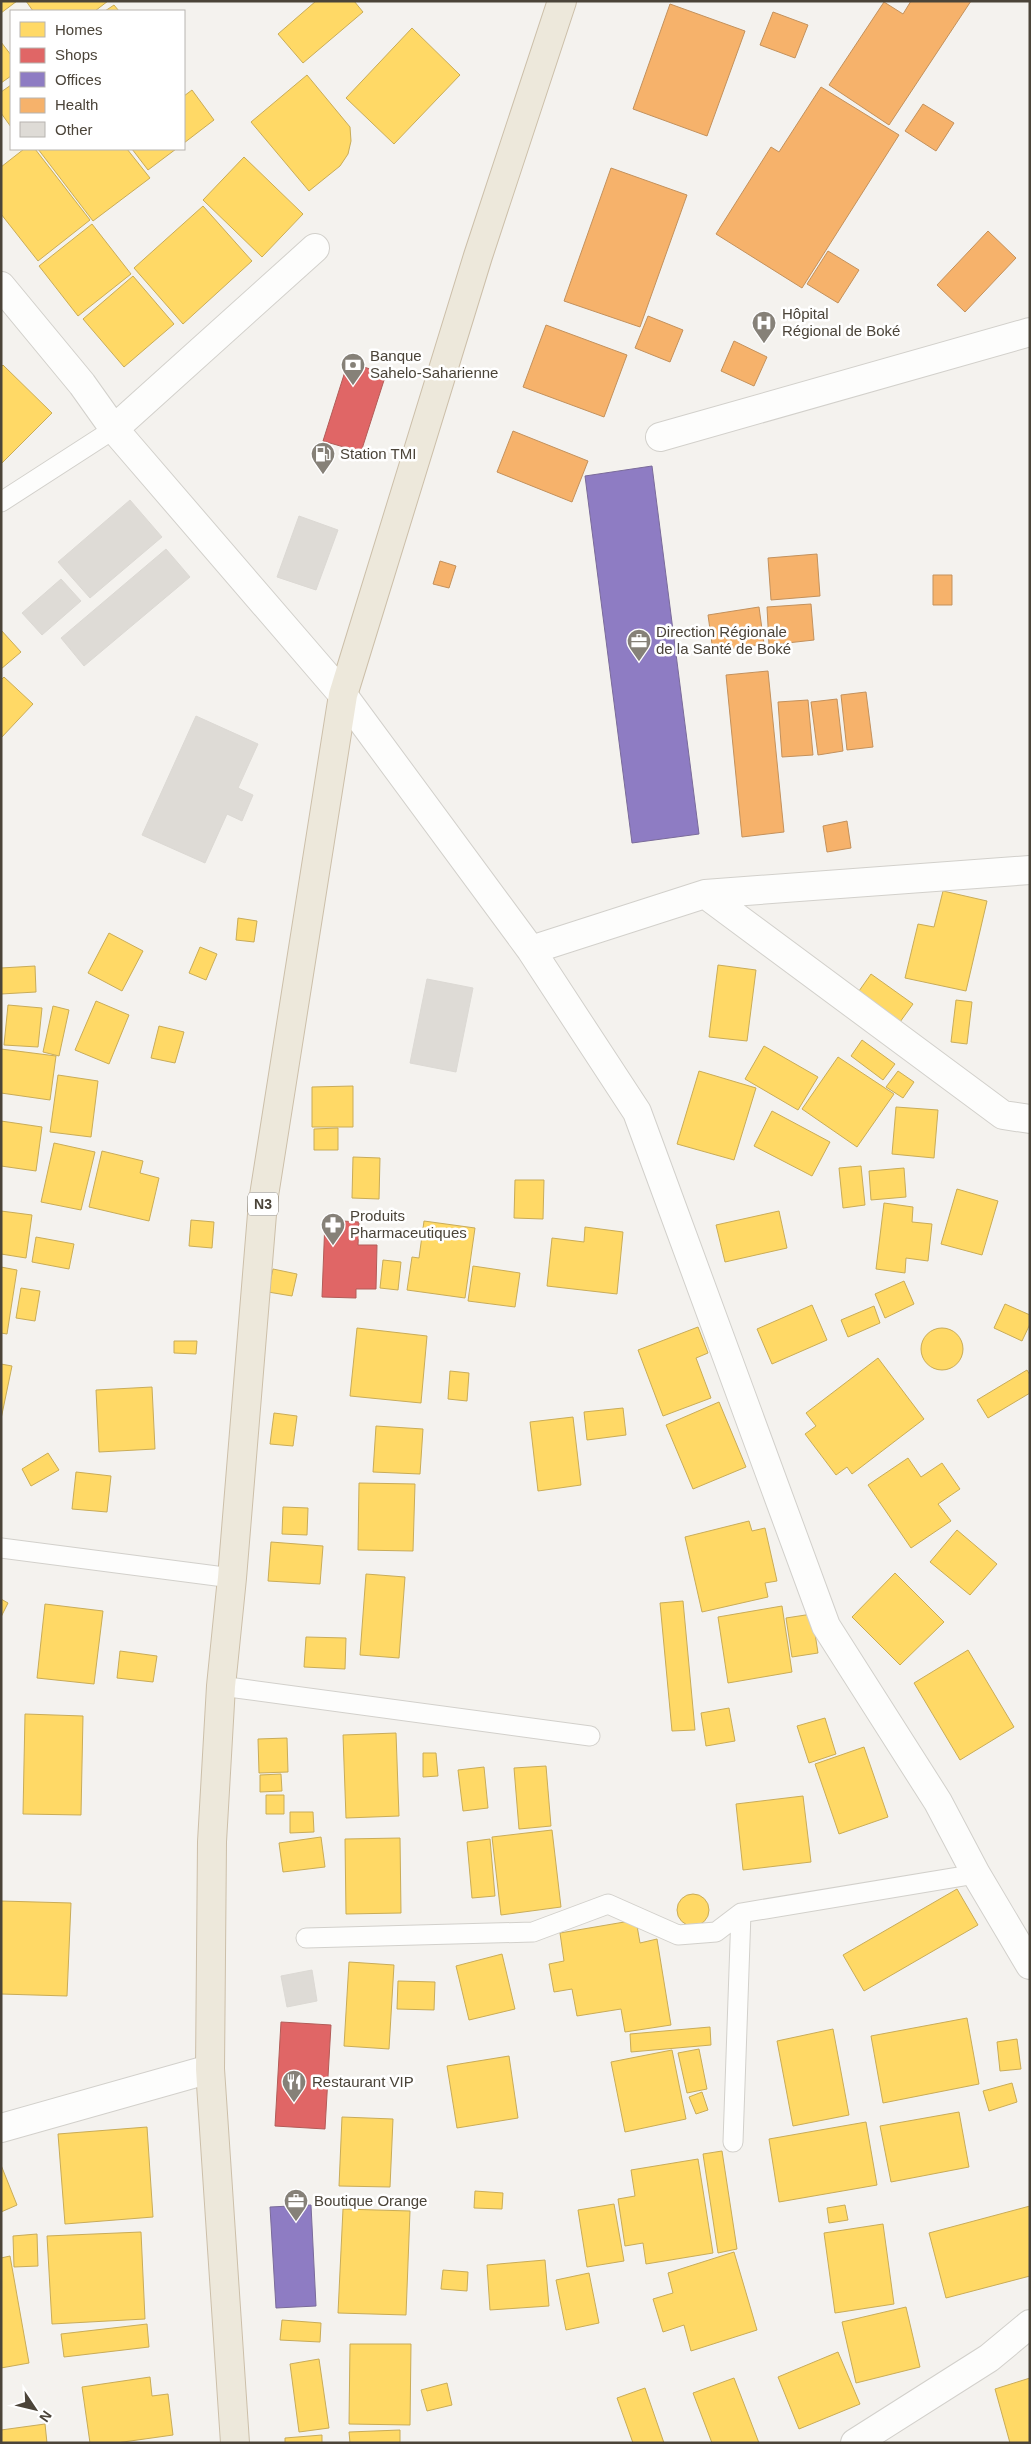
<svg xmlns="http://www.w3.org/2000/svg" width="1031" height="2444" font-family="Helvetica,sans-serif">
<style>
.homes{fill:#ffd966;stroke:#c9ac58}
.shops{fill:#e06666;stroke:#b35c58}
.offices{fill:#8e7cc3;stroke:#7a6b9a}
.health{fill:#f6b26b;stroke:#c3915c}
.building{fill:#dedbd6;stroke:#dcd9d4}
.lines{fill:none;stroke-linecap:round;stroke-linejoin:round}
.lane-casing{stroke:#d2d0cb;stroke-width:21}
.street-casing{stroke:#d2d0cb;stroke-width:30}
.highway-casing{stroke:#ccbfa9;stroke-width:30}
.lane{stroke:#fdfdfc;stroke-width:19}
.street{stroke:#fdfdfc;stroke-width:28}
.highway{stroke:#ede8db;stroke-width:28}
.labels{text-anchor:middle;stroke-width:5;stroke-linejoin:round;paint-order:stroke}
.shield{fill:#fff;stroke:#817c74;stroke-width:1}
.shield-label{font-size:14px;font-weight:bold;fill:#4b4439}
.poi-label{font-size:15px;fill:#4b4439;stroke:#fff;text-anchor:start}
</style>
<rect width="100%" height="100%" fill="#f4f2ee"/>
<path class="homes" d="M1,1H17L1,13Z
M26,1H108L95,11H33Z
M316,1H354L363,12L303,63L278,34Z
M114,5L119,11H105Z
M412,28L460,75L394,144L346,98Z
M1,42L11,55V76L1,83Z
M307,75L350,127L351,141L348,154L340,166L309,191L251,122Z
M11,85V127L1,113V92Z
M192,90L214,120L184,143V96Z
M24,149H35L90,220L38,261L1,214V167Z
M38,149H127L150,178L93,221Z
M132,149H176L148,170Z
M244,157L303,214L262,257L203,200Z
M203,206L252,261L183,324L134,268Z
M92,224L131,274L78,316L39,266Z
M133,276L174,324L124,367L83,319Z
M3,365L52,413L1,464V367Z
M1,630L21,652L1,669Z
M4,677L33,704L1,738V680Z
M943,891L987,901L966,991L905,978L918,924L934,927Z
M238,918L257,921L254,942L236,940Z
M109,933L143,951L122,991L88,973Z
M200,947L217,954L206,980L189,973Z
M718,965L756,970L747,1041L709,1037Z
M35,966L36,992L1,994V968Z
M871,974L913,1004L900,1022L859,991Z
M956,1000L972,1002L967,1044L951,1042Z
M96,1001L129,1015L109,1064L75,1050Z
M8,1005L42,1008L38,1047L4,1045Z
M53,1006L69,1010L59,1056L43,1052Z
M159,1026L184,1032L175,1063L151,1058Z
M862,1040L895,1064L883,1080L851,1056Z
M764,1046L818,1077L798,1110L745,1079Z
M1,1049L56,1056L50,1100L1,1093Z
M838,1057L894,1094L857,1147L802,1109Z
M699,1071L756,1088L734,1160L677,1144Z
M898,1071L914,1082L903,1098L886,1087Z
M58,1075L98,1081L91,1137L50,1132Z
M353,1086V1127H312V1087Z
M896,1107L938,1110L934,1158L892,1154Z
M772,1111L830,1142L812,1176L754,1146Z
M1,1121L42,1127L36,1171L1,1166Z
M338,1128V1150H314V1129Z
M54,1143L95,1152L81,1210L41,1202Z
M102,1151L143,1161L140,1173L159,1178L149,1221L89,1207Z
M353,1157L380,1158L379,1199L352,1198Z
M861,1166L865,1205L843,1208L839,1168Z
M904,1168L906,1197L871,1200L869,1171Z
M515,1180H544L543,1219L514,1218Z
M957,1189L998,1201L982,1255L941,1244Z
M884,1203L913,1207L912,1222L932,1224L928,1261L906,1258L905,1273L876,1269Z
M1,1211L32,1215L26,1258L1,1254Z
M779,1211L787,1248L725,1262L716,1225Z
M191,1220L214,1222L212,1248L189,1246Z
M424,1221L475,1228L465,1298L407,1290L412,1257L419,1258Z
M585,1227L623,1232L617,1294L547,1286L552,1238L584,1242Z
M36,1237L74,1244L69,1269L32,1262Z
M383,1260L401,1262L398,1290L380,1288Z
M473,1266L520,1273L515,1307L468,1301Z
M1,1267L17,1270L7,1334L1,1333Z
M273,1269L297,1274L292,1296L268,1292Z
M904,1281L914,1304L885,1318L875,1294Z
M21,1288L40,1291L35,1321L16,1318Z
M1005,1304L1030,1315V1324L1022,1341L994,1328Z
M812,1305L827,1340L772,1364L757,1329Z
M874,1306L880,1323L848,1337L841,1320Z
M698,1327L708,1353L696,1358L711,1398L663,1416L638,1350Z
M921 1349a21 21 0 1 1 42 0a21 21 0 1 1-42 0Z
M357,1328L427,1336L421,1403L350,1396Z
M174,1341H197L196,1354L174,1353Z
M878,1358L924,1419L852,1474L847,1467L836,1475L805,1434L816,1426L806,1413Z
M1,1364L12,1366L1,1419Z
M1027,1370L1030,1375V1393L988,1418L977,1400Z
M450,1371L469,1373L467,1401L448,1399Z
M152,1387L155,1449L99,1452L96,1390Z
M719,1402L746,1467L693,1489L666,1425Z
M623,1408L626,1435L587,1440L584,1412Z
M274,1413L297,1416L293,1446L270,1444Z
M573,1417L581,1485L538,1491L530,1422Z
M376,1426L423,1429L420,1474L373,1472Z
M48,1453L59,1470L31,1486L22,1469Z
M908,1458L921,1477L942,1463L960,1489L938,1504L951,1521L911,1548L868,1485Z
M76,1472L111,1476L107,1512L72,1509Z
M359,1483L415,1484L413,1551L358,1550Z
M283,1507L308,1508L307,1535L282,1534Z
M749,1521L752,1531L765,1528L777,1581L765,1583L768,1597L702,1612L685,1537Z
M957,1530L997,1564L970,1595L930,1562Z
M271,1542L323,1546L320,1584L268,1581Z
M895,1573L944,1622L900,1665L852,1617Z
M366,1574L405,1577L399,1658L360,1655Z
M1,1599L8,1603L1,1617Z
M683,1601L695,1730L672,1731L660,1603Z
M45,1604L103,1611L94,1684L37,1678Z
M782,1606L792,1672L728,1683L718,1617Z
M812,1614L818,1653L792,1657L786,1618Z
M306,1637L346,1638L345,1669L304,1667Z
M968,1650L1014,1727L960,1760L914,1683Z
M120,1651L157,1656L153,1682L117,1678Z
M729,1708L735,1741L706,1746L701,1713Z
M25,1714L83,1716L81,1815L23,1814Z
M825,1718L836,1754L809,1763L797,1726Z
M396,1733L399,1816L346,1818L343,1735Z
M287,1738L288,1772L259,1773L258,1739Z
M864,1747L888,1817L839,1834L815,1764Z
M423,1753H436L438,1776L423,1777Z
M546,1766L551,1826L519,1829L514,1768Z
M484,1767L488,1808L463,1811L458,1770Z
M281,1774L282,1791L260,1792V1775Z
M266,1795H284V1814H266Z
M803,1796L811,1862L743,1870L736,1804Z
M290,1812H313L314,1832L290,1833Z
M552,1830L561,1907L501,1915L492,1837Z
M321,1837L325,1867L283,1872L279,1843Z
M400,1838L401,1913L346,1914L345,1839Z
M490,1839L495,1896L472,1898L467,1842Z
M957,1889L978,1925L864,1991L843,1955Z
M677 1910a16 16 0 1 1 32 0a16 16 0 1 1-32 0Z
M1,1901L71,1903L67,1996L1,1994Z
M636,1920L640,1943L657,1939L671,2025L625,2032L621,2009L577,2016L572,1989L554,1992L549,1964L564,1961L560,1933Z
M502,1954L515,2009L469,2020L456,1966Z
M349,1962L394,1965L389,2049L344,2046Z
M398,1981L435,1982L434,2010L397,2009Z
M967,2018L979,2084L883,2103L871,2036Z
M710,2027L711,2045L631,2052L630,2034Z
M833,2029L849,2115L793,2126L777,2041Z
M1017,2039L1021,2069L1000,2071L997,2042Z
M699,2049L707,2089L687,2093L678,2053Z
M672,2050L686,2119L625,2132L611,2062Z
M509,2056L518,2118L457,2128L447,2066Z
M1012,2083L1017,2102L989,2111L983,2091Z
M702,2092L708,2110L696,2114L689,2097Z
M959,2112L969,2167L891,2182L880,2126Z
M342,2117L393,2119L390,2187L339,2186Z
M866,2122L877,2185L779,2202L769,2139Z
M147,2127L153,2217L65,2224L58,2134Z
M722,2151L737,2249L718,2253L703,2154Z
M698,2159L713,2253L646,2264L643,2243L625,2246L618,2199L635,2196L631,2170Z
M1,2165L17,2205L1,2212Z
M475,2191L503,2193L502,2209L474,2208Z
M614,2204L624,2261L587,2267L578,2210Z
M845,2205L848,2220L829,2223L827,2208Z
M1030,2206V2276L946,2298L929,2233Z
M343,2209L410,2211L406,2315L338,2313Z
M883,2224L894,2304L835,2313L824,2233Z
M141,2232L145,2319L52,2324L47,2236Z
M37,2234L38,2266L14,2267L13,2236Z
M734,2252L757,2330L691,2351L684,2325L663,2332L653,2299L673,2293L668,2273Z
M10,2256L29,2363L1,2368V2258Z
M545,2260L549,2306L490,2310L487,2265Z
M443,2270L468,2272L467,2291L441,2289Z
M589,2273L599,2323L566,2330L556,2280Z
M906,2307L920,2367L856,2383L842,2322Z
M282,2320L321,2323L320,2342L280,2340Z
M147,2324L149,2347L64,2357L61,2334Z
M350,2344H411L410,2425L349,2424Z
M838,2352L860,2404L799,2429L778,2377Z
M319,2359L329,2428L299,2432L290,2364Z
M150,2377L152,2396L168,2394L173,2435L116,2443H90L82,2387Z
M734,2378L759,2443H712L693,2393Z
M1030,2378V2443H1010L995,2389Z
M447,2383L452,2405L427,2411L421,2390Z
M645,2388L664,2443H633L617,2398Z
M45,2424L47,2443H1V2430Z
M400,2430V2443H350L349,2432Z
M322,2435V2443H285V2438Z"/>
<path class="shops" d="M348,362L386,374L361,452L323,441Z
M325,1220L359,1222L358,1245H377L376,1289H356V1298L322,1297Z
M281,2022L331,2025L325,2129L275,2126Z"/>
<path class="offices" d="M652,466L699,834L632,843L585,476Z
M311,2205L316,2306L276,2308L270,2207Z"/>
<path class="health" d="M911,1H971L889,125L829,85L884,2L903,14Z
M670,4L745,31L707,136L633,109Z
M773,12L808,25L795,58L760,45Z
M821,87L899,135L802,288L716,234L771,147L779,152Z
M923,104L954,123L936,151L905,131Z
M611,168L687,195L640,327L564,301Z
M988,231L1016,258L965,312L937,285Z
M828,251L859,270L838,303L807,284Z
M648,316L683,330L670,362L635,348Z
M546,325L627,355L604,417L523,387Z
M734,341L767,357L754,386L721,371Z
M513,431L588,461L572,502L497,472Z
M817,554L820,596L771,600L768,558Z
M440,561L456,566L449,588L433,584Z
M933,575H952V605H933Z
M811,604L814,640L769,645L767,607Z
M759,607L764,644L713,651L708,615Z
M768,671L784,832L742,837L726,675Z
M866,692L873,747L847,750L841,695Z
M837,699L843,751L818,755L811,702Z
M808,700L813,755L782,757L778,702Z
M847,821L851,848L827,852L823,826Z"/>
<path class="building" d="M130,500L162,537L90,598L58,562Z
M299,516L338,530L316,590L277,577Z
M166,549L190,577L84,666L61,638Z
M61,579L81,601L42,635L22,613Z
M196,716L258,744L238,788L253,795L242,821L227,814L205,863L142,835Z
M427,979L473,988L456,1072L410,1063Z
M312,1970L317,2001L287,2007L281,1976Z"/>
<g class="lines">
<defs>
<path id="lane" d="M1,502L114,429
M1,1548L232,1578
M221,1686L590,1736
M306,1938L533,1932L608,1904L678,1935L716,1932L741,1913
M733,2142L741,1913L976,1874"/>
<path id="street" d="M1,286L82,384L114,429L343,695L531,950L637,1112L826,1626L938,1802L976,1874L1030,1965
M114,429L315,248
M660,437L1030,332
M705,894L1003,1115L1030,1119
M531,950L705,894L1030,870
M1,2128L210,2069
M855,2443L989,2358L1030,2324"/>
<path id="highway" d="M235,2443L210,2069L212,1842L221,1686L232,1578L263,1202L343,695L478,256L562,1"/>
</defs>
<use href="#lane" class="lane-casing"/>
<use href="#street" class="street-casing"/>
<use href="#highway" class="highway-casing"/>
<use href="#lane" class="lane"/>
<use href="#street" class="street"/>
<use href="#highway" class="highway"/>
</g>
<defs>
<symbol id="hospital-pin" viewBox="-11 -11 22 30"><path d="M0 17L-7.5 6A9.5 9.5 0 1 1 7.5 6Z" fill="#868178" stroke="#fff"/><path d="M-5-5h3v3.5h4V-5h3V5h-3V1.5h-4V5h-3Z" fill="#fff"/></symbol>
<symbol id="bank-pin" viewBox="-11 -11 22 30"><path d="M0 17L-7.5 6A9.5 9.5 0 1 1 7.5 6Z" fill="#868178" stroke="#fff"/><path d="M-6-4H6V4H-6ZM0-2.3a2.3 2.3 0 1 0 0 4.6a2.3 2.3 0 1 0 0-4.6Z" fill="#fff"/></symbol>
<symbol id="fuel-pin" viewBox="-11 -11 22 30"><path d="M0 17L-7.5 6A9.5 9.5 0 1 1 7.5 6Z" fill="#868178" stroke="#fff"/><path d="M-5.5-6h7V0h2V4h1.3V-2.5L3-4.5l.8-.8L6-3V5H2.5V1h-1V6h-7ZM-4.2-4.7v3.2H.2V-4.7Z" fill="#fff"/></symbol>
<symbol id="office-pin" viewBox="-11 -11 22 30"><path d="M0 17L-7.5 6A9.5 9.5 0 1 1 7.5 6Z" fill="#868178" stroke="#fff"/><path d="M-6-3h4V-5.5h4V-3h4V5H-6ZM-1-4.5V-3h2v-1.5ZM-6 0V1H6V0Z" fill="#fff"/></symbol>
<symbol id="pharmacy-pin" viewBox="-11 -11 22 30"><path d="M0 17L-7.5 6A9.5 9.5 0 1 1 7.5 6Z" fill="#868178" stroke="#fff"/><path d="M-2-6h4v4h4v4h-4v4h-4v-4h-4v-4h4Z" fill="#fff"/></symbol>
<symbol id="restaurant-pin" viewBox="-11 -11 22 30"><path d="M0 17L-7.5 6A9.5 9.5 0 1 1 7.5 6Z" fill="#868178" stroke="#fff"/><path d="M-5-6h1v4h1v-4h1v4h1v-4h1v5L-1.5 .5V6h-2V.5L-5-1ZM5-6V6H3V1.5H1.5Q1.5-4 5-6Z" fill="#fff"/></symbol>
</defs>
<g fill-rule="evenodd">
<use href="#hospital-pin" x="750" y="309" width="28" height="38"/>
<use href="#bank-pin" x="339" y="351" width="28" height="38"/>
<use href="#fuel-pin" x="309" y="440" width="28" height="38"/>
<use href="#office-pin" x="625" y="627" width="28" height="38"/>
<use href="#pharmacy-pin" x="319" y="1211" width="28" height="38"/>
<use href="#restaurant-pin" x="280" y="2068" width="28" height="38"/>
<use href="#office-pin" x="282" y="2187" width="28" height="38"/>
</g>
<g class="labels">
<rect class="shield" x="248" y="1192.5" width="30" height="23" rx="4"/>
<g class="shield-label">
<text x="263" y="1209">N3</text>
</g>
<g class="poi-label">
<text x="782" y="319">Hôpital<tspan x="782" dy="17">Régional de Boké</tspan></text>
<text x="370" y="361">Banque<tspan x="370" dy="17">Sahelo-Saharienne</tspan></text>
<text x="340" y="459">Station TMI</text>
<text x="656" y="637">Direction Régionale<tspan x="656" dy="17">de la Santé de Boké</tspan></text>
<text x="350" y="1221">Produits<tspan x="350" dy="17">Pharmaceutiques</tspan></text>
<text x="312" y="2087">Restaurant VIP</text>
<text x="314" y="2206">Boutique Orange</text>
</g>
</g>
<rect width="1031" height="2444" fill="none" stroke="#4b4439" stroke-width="5"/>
<rect x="10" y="10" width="175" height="140" fill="#ffffff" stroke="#b7b4b0"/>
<rect x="20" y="22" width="25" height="15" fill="#ffd966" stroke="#b7b4b0"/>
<text x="55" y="35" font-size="15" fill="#4b4439">Homes</text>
<rect x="20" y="48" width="25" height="15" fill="#e06666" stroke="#b7b4b0"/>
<text x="55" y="60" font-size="15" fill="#4b4439">Shops</text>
<rect x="20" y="72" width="25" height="15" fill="#8e7cc3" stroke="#b7b4b0"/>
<text x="55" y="85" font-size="15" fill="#4b4439">Offices</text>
<rect x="20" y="98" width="25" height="15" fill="#f6b26b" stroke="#b7b4b0"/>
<text x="55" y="110" font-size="15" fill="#4b4439">Health</text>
<rect x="20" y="122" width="25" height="15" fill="#dedbd6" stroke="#b7b4b0"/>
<text x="55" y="135" font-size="15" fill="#4b4439">Other</text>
<g transform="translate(35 2409) rotate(125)" stroke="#ffffff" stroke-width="4" paint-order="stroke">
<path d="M0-4L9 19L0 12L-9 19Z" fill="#4b4439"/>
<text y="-8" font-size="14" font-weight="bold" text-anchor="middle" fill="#4b4439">N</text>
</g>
</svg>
